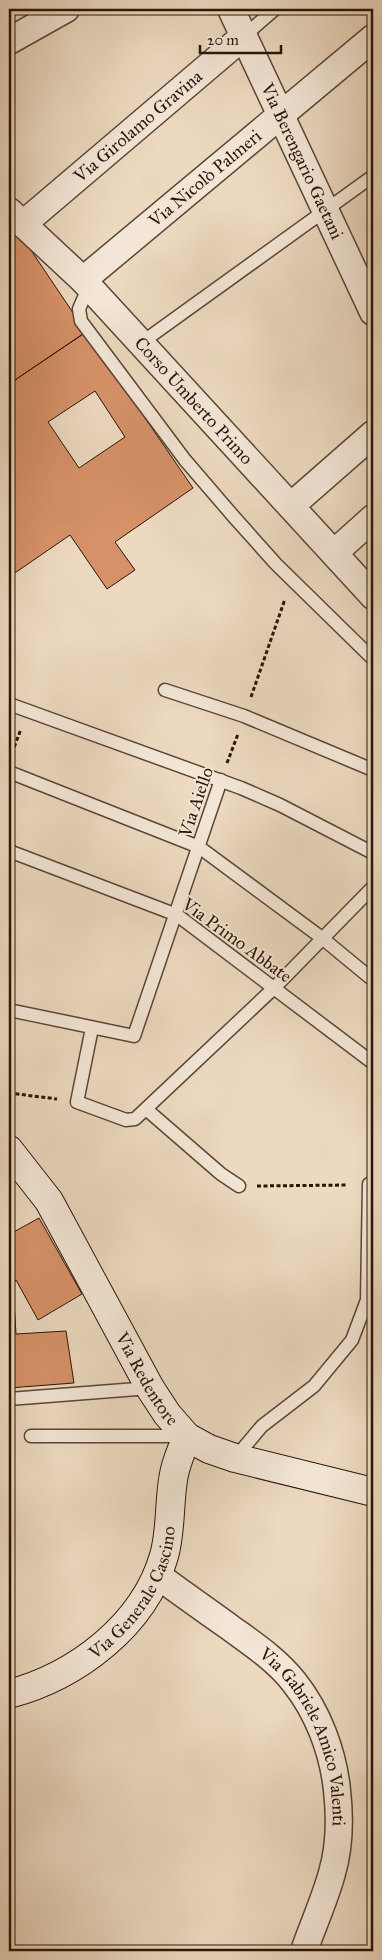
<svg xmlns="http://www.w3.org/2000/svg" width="382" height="1960" font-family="'IM FELL Great Primer',serif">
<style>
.building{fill:#d69168;stroke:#2a1506;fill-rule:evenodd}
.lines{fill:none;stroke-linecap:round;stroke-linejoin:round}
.lane-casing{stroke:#5a4634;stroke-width:15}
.street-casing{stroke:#5a4634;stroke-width:29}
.secondary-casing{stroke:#2a1506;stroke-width:30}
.path{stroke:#2a1506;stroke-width:3;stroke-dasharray:4 2.5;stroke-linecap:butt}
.lane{stroke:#f3e6d6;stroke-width:12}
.street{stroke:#f3e6d6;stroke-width:26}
.secondary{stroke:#f3e6d6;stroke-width:28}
.labels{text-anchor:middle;stroke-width:4;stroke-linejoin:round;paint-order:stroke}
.street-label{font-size:18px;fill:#2a1506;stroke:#f3e6d6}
</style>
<rect width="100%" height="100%" fill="#ecd9c0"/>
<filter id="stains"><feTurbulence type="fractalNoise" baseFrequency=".004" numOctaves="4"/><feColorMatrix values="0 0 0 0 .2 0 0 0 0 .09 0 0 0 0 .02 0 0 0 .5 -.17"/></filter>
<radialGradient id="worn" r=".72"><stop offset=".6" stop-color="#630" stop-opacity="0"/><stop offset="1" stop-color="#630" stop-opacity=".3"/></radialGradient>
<path class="building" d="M18,231L86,332L9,384V237Z
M86,332L193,488L115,542L135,570L107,589L70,535L9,577V384ZM95,391L125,437L79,468L48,422Z
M9,1209L10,1234L39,1218L82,1294L38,1320L16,1280L13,1284L16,1334L66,1331L74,1383L9,1388Z"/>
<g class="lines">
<defs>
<path id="lane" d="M244,36L275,9
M89,286L79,309L81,321L185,460L234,517L276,564L373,659
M141,343L373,176
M165,690L244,716L373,770
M9,704L241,788L280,805L373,853
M9,772L199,847L322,938L373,980
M9,851L177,915L373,1063
M9,1010L134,1036L221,780
M92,1028L77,1102L126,1120L135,1119L274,988L373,887
M146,1109L221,1174L239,1186
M9,1399L150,1388
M31,1436H183
M235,1458L262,1426L314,1386L352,1340L367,1300L369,1184"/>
<g id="street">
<path id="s1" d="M231,9L373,312"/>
<path d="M9,41L66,9"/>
<path id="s2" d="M9,211L83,280L373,596"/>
<path id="s3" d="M23,224L244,36"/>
<path id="s4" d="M83,280L373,38"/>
<path d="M292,505L373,434"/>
<path d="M334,553L373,518"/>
<path id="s5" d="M157,1575C180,1592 204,1609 228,1626C251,1643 276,1659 294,1682C318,1712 333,1752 337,1790C340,1817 340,1846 332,1873C325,1899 313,1925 304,1951"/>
</g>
<g id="secondary">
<path id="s6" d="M9,1150L49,1201L150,1388L167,1414L187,1437L209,1449L235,1458L373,1492"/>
<path id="s7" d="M9,1694C77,1676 144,1625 164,1556C171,1532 169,1505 173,1480C175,1465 181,1451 187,1437"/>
</g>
</defs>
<use href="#lane" class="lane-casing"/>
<use href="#street" class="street-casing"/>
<use href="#secondary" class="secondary-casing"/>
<path class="path" d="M251,697L285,599
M12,753L21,729
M227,763L238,734
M9,1093L57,1099
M257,1186L348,1185"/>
<use href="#lane" class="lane"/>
<use href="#street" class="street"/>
<use href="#secondary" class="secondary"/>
</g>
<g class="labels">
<g class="street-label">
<text dy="6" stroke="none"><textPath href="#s3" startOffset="151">Via Girolamo Gravina</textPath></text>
<text dy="6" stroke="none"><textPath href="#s1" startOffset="168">Via Berengario Gaetani</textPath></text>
<text dy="6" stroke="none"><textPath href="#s4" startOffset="159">Via Nicolò Palmeri</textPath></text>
<text dy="6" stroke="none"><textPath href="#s2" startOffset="265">Corso Umberto Primo</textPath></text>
<text transform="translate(196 802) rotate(-71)" y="6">Via Aiello</text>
<text transform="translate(237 940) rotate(36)" y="6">Via Primo Abbate</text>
<text dy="6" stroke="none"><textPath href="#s6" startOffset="268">Via Redentore</textPath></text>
<text dy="6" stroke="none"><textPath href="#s7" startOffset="169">Via Generale Cascino</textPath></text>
<text dy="6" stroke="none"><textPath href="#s5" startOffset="229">Via Gabriele Amico Valenti</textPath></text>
</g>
</g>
<rect width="382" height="1960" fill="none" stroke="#ecd9c0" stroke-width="30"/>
<rect x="10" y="10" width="362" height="1940" fill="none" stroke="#2a1506" stroke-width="2.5"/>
<rect x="15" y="15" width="352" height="1930" fill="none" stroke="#2a1506"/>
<path d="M200 45v8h81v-8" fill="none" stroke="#2a1506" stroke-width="2.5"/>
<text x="207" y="45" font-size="15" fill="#2a1506" stroke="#f3e6d6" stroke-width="4" paint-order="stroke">20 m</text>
<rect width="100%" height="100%" filter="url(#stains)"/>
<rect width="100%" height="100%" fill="url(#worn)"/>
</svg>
